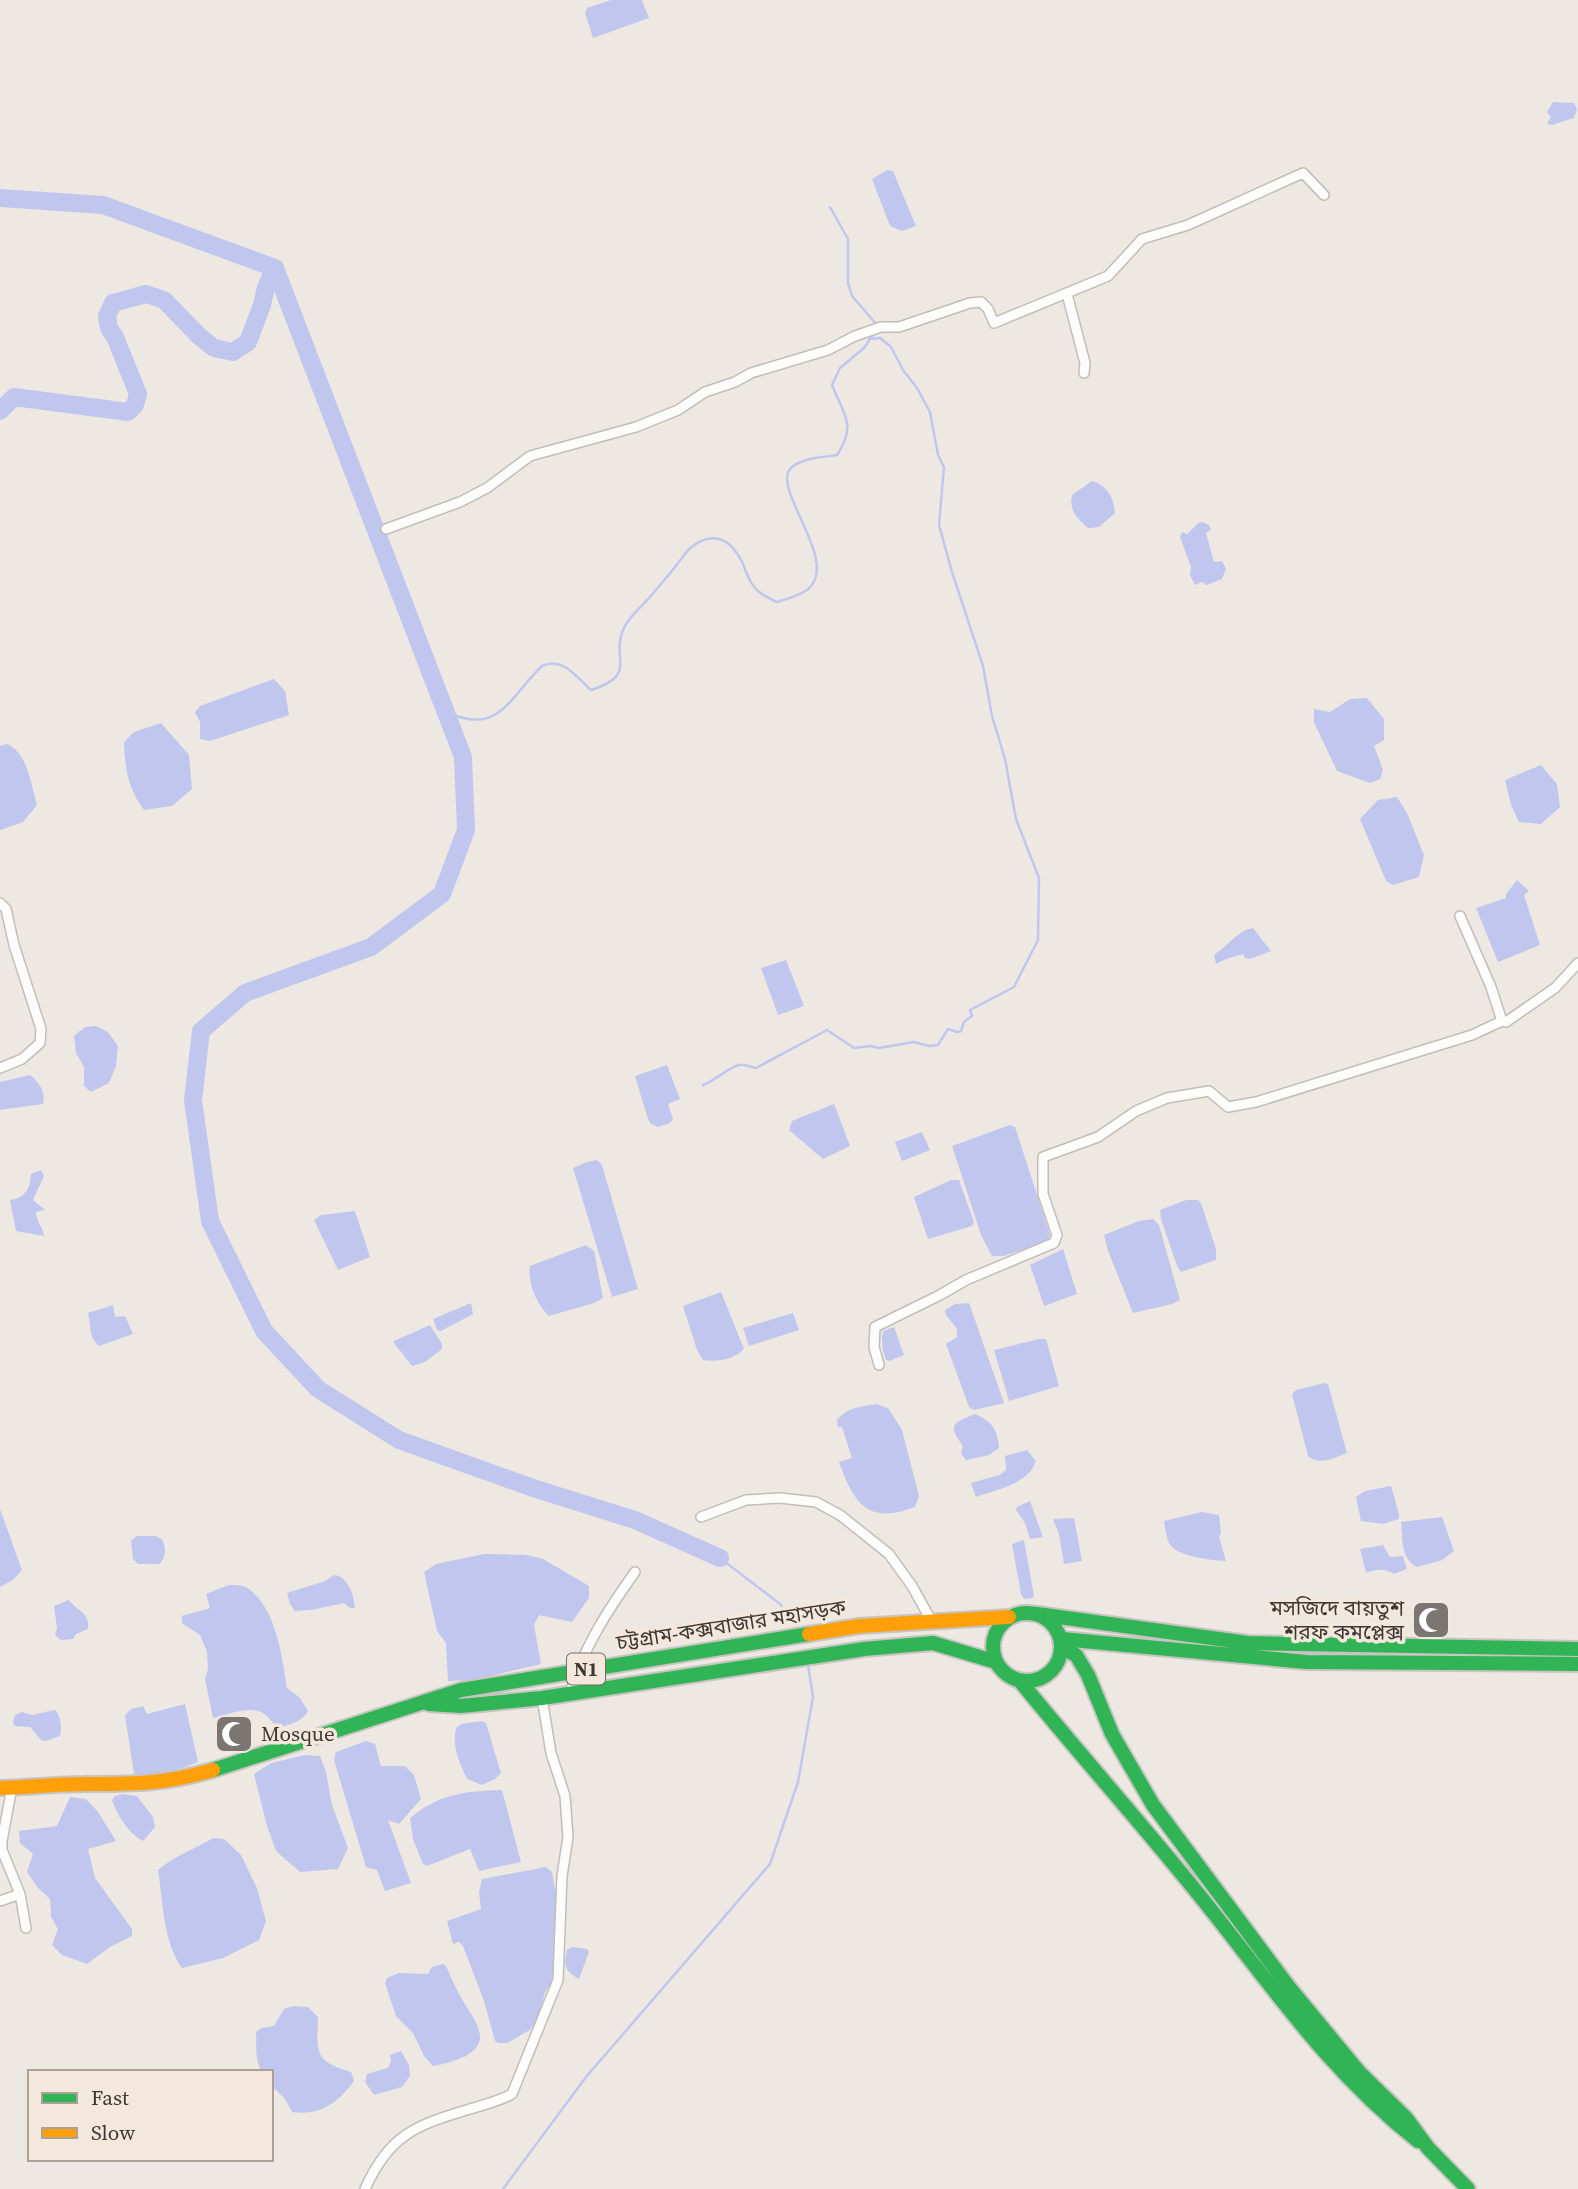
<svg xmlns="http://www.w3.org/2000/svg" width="1578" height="2189" font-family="'Source Serif 4','Noto Sans Bengali',serif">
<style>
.water{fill:#c1c6ee}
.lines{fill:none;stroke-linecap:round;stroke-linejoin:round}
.stream{stroke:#c1c6ee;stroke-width:2.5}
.river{stroke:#c1c6ee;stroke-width:18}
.street-casing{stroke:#c1bdb8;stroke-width:12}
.fast-casing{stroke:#c7c4c1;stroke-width:18}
.slow-casing{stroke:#c7c4c1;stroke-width:18}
.street{stroke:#fcfcfb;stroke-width:9}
.fast{stroke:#30b455;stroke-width:14}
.slow{stroke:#ff9f0a;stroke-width:14}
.labels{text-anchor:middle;stroke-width:7;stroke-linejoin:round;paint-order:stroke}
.shield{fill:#f4e7dc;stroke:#746c66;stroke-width:2}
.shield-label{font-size:19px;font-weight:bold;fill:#3d3834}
.poi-label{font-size:21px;fill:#3d3834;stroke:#f4e7dc;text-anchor:end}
.street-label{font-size:21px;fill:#3d3834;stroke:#f4e7dc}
</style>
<rect width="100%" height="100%" fill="#eee8e2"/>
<path class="water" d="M611,0H642L649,18L593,38L585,13L587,8Z
M1553,102L1574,103L1577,109L1574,118L1552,125L1547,124L1551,117L1547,112Z
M887,170L893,171L916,226L902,231L890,226L872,179Z
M1092,481C1107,485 1114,498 1115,513L1099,527L1088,528C1077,518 1069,511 1072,495Z
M1202,522L1209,525L1211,530L1206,533L1214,562L1222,561L1226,569L1222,579L1207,585L1202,582L1195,585L1190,575L1191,567L1180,537L1182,532L1187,534L1198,523Z
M274,679L285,691L289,715L210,741L200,739V722L195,712L200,706Z
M1367,698L1384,719V740L1374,746L1383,770L1380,779L1370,783L1337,771L1314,722V709L1330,712L1350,699Z
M161,723L189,755L192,789L172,806L144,810C128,788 125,770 124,742L134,732Z
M7,744C28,753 31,785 37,805L23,822L0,830V746Z
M1541,765L1557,784L1560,807L1541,824L1519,822L1511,805L1505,780Z
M1397,797L1407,813L1424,855L1419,877L1393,885L1386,881L1360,819L1378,800Z
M1517,880L1529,891L1524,895L1540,945L1498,962L1476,908L1506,898V894Z
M1253,928L1271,951L1250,959L1245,958L1243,954L1226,959L1216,964L1214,955C1229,945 1237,931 1253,928Z
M786,960L804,1006L778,1015L761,968Z
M96,1026L108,1032L118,1046L116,1066L109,1083L91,1092L84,1086V1067L76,1053L74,1036L85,1027Z
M667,1065L680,1099L668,1104L673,1119L670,1123L658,1127L651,1124L648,1119L635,1076Z
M30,1075C39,1082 46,1092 43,1104L0,1110V1082Z
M834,1104L850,1146L823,1159L789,1130L792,1121Z
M1010,1125L1015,1127L1050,1235L1048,1241L1004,1256H992L981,1235L952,1146Z
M922,1132L930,1150L902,1161L895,1142Z
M597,1160L602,1165L638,1289L612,1297L573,1168L587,1162Z
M41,1170L44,1176L33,1200L45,1210L36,1212C36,1221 43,1227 44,1236L16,1231L10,1200C26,1198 30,1188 31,1174Z
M951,1180H959L974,1222L972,1226L928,1239L914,1197Z
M1186,1200H1198L1201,1203L1216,1249V1260L1181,1272L1177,1266L1161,1219L1160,1210Z
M355,1211L370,1257L338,1270L314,1220L321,1215Z
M1153,1219L1159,1225L1180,1300L1172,1304L1133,1313L1108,1251L1104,1235L1139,1221Z
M586,1245L594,1251L603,1298L594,1303L549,1316C537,1305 527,1282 530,1266Z
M1063,1249L1077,1294L1044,1306L1030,1265Z
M721,1292L744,1349C733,1360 717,1362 703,1360L697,1350L683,1306Z
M471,1303L473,1314L441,1331L437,1330L433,1319Z
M969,1303L1004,1403L974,1410L969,1407L946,1344L957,1337V1329L946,1315L945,1310L955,1304Z
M113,1305L115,1317L125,1316L133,1334L99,1346C88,1336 91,1326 88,1313Z
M793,1313L799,1330L749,1346L743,1328Z
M430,1325L442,1344V1349L425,1362L412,1366L394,1343V1341Z
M894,1327L904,1355L889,1361L886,1360C882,1349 881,1342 883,1331Z
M1039,1339H1046L1059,1386L1009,1401L994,1350Z
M1324,1383L1328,1384L1347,1453C1334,1458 1320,1466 1308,1456L1292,1394L1296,1390Z
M876,1404L888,1408L902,1430L912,1469L919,1496L915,1507C868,1525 854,1504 839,1462L852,1458L842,1427H838L837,1420C846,1408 862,1406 876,1404Z
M975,1414C992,1421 998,1430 999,1448L989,1455L966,1460L961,1453L963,1446C947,1424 953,1423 975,1414Z
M1027,1450L1036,1461C1029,1484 996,1490 976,1497L971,1483L1000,1475L1006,1470L1005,1456Z
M1391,1486L1399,1514V1519L1383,1524L1361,1521L1356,1497L1365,1491Z
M1030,1501L1043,1537L1030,1539L1025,1523L1016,1510L1017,1507Z
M0,1509L22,1570L13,1580L0,1587Z
M1202,1512L1219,1515L1221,1534L1219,1536L1226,1561C1212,1560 1176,1557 1169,1543C1166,1536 1165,1528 1164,1521Z
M1442,1517L1454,1551L1442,1560L1417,1567C1400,1558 1403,1538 1401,1522Z
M1074,1518L1082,1561L1064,1564L1059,1534L1053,1519Z
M137,1536H155L162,1539C166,1549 167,1557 159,1564H138L133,1559L131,1541Z
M1024,1540L1034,1596L1032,1598L1024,1599L1021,1594L1012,1544Z
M1383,1545L1390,1557L1403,1556L1407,1569L1394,1574C1384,1568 1377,1569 1366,1573L1360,1549Z
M484,1554L527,1555L543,1559L589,1586V1598L572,1622L539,1615L534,1625L541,1664L473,1680L448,1681L446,1643L437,1631L424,1572L436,1564Z
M334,1575C348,1576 354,1595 355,1608H350L344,1603L311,1610L295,1611L290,1604L287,1593L325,1581Z
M229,1585C234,1585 241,1585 246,1587C276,1606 282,1656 287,1688L300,1698L308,1711C302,1722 290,1724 279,1728C273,1724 269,1717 263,1713C249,1705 227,1715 213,1718L205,1679L208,1669L207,1652L200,1635L182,1623V1616L210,1608L206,1594Z
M69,1600C77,1611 90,1612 88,1629L76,1634L73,1639L61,1640L55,1635L57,1628L54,1606Z
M185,1704L198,1762C177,1771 157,1775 134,1774L125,1715L131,1709L143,1706L147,1714Z
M55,1710C61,1716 62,1728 60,1736L46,1741L41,1740L30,1727L14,1726L13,1721L15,1715L22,1712L32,1715Z
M482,1721L486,1723L501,1773L495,1779L482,1785L467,1779C459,1762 452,1747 456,1728L461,1724Z
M366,1741L375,1744L381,1766H405L414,1775L421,1799L399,1824L388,1820L411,1883L385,1891L377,1870L366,1867L334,1760L336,1752Z
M305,1755L320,1756L326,1772L332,1805L348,1848L338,1869L300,1872L276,1851L267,1826L254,1774L271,1763Z
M502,1790L521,1862L479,1871L470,1849L427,1866L423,1864L413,1839L410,1818C439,1794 465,1791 502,1790Z
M123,1794L137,1796L153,1817L155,1827L143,1841C129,1834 117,1815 112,1800L115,1796Z
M70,1797L86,1799L98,1812L116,1841L88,1849L95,1878L132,1929V1936L110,1947L87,1964L62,1955L52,1945L58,1929L51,1917L50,1899L38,1888L27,1872L33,1854L20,1843L19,1831L57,1826Z
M213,1838L224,1839L241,1855L257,1888L266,1921L259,1940L223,1958L182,1968C163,1942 163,1901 158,1870C174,1856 195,1849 213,1838Z
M546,1867L552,1872L557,1900L556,1978L545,1992L539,2016L530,2030L507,2043H498L495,2041L484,2001L463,1946L459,1942L453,1944L447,1921L481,1909L479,1892L482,1879Z
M572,1947L587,1949L589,1952L579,1979C565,1971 563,1966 567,1950Z
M443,1964L446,1966C451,1977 456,1989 463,2001C469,2011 478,2023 480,2035C482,2056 449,2063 433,2066L424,2056L413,2033L396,2016L385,1983L387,1978L399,1973L428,1974L432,1967Z
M294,2006L308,2007L318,2017C317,2054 314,2061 351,2072L354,2081C338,2103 320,2116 292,2112L285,2099L271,2085V2072H262C254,2058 257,2047 256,2032L261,2028L274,2026L284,2009Z
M401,2051L409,2065L410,2076L402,2087L374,2095L365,2082L367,2074L388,2068L391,2061L390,2055Z"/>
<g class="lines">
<path class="stream" d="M830,207L848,239V283L852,296L877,325
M446,712C499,736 508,699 542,666C563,656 576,677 591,690C641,674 608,657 625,626C631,615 642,606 650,597C664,581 677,565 689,549C711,531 729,536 742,562C745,568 747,576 751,582C757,593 766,597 777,602C787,599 798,596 807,590C842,564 772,490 790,469C799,458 824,457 837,455C857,424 844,416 832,385L840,368L864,348L874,333
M703,1085C716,1080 729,1067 739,1065C745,1064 751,1067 756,1068L827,1030L854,1048L870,1046L879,1048L914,1042L929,1046L938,1045L948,1029L957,1032L961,1031L964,1022L972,1016L970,1010L1014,987L1038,940L1039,878L1016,819L1005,759L992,716L983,666L952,572L939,525L944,467L938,455L930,412L917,388L903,370L891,347L880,338L869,339
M720,1558L780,1604L797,1628
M503,2189L586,2077L770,1864L798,1782L813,1697L808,1665"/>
<path class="river" d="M0,198L103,205L275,268L463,757L466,830L442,894L371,947L245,993L201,1031L193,1100L210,1221L264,1331L318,1389L399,1440L533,1488L635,1520L720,1558
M0,411L14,397L128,412L135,405L138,394L115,337L109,328L107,316L113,303L146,294L164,300L199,336L214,348L233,352L248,342L262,305L266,287L275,268"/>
<defs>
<path id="street" d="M1067,294L1085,363L1084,373
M386,529L460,502L487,488L530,456L636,427L678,410L705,392L735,382L751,373L828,350L855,336L881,327H899L970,303L981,302L988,309L994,323L1108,276L1142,239L1188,225L1303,173L1324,195
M0,903L6,909L14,945L41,1029L40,1043L22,1059L0,1068
M1460,916L1491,987L1502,1021L1506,1022L1555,988L1578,963
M879,1365L874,1347L875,1327L940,1295L966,1280L1054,1243L1057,1235L1043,1194V1157L1098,1137L1136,1111L1167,1098L1209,1091L1228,1107L1256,1102L1472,1035L1502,1021
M701,1517L746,1500L780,1498L816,1502L840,1515L889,1554L912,1586L932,1622
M570,1693C583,1648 608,1610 635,1572
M12,1787L2,1841V1850L20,1894L26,1928
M0,1901L20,1894
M365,2189C389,2135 416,2125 470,2109C484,2105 499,2101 512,2094L558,1980L562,1876L568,1837L565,1796L551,1753L542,1698"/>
<path id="fast" d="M993 1647a34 34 0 1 1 68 0a34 34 0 1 1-68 0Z
M1037,1614L1248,1643L1578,1649
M1062,1639L1306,1662L1578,1664
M1061,1648L1076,1655L1088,1675L1112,1734L1153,1805L1288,1986L1359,2072L1406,2118L1428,2148L1468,2189
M1020,1681C1080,1755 1144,1826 1204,1901C1273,1987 1329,2071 1418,2141
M429,1704L461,1706L542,1698L864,1649L933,1643L996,1662
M213,1770L461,1690L809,1634"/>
<path id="slow" d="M809,1634L859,1626L1009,1617
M0,1788C29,1787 59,1784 88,1784C136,1784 165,1784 213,1770"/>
</defs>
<use href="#street" class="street-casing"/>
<use href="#fast" class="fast-casing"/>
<use href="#slow" class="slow-casing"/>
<use href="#street" class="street"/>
<use href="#fast" class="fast"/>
<use href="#slow" class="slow"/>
</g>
<defs>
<symbol id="mosque-square" viewBox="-11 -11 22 22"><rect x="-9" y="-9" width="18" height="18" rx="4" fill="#7b7671" stroke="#f4e7dc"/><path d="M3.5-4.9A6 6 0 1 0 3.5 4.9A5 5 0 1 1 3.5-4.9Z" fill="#fff"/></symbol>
</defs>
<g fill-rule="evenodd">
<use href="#mosque-square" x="1409" y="1598" width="44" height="44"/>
<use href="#mosque-square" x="212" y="1712" width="44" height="44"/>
</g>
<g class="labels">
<rect class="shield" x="567" y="1653.5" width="38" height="31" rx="5"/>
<g class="shield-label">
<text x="586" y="1676">N1</text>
</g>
<g class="poi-label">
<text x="1404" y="1615">মসজিদে বায়তুশ<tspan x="1404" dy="24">শরফ কমপ্লেক্স</tspan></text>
<text x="261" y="1741" text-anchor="start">Mosque</text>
</g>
<g class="street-label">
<text transform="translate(731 1625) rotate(-9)" y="7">চট্টগ্রাম-কক্সবাজার মহাসড়ক</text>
</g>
</g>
<rect x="28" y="2070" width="245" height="91" fill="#f4e7dc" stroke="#aba199" stroke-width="2"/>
<rect x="42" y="2093" width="35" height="10" fill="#30b455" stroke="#aba199" stroke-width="2"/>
<text x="91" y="2105" font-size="21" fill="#3d3834">Fast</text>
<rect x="42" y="2128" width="35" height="10" fill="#ff9f0a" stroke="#aba199" stroke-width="2"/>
<text x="91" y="2140" font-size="21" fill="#3d3834">Slow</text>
</svg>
